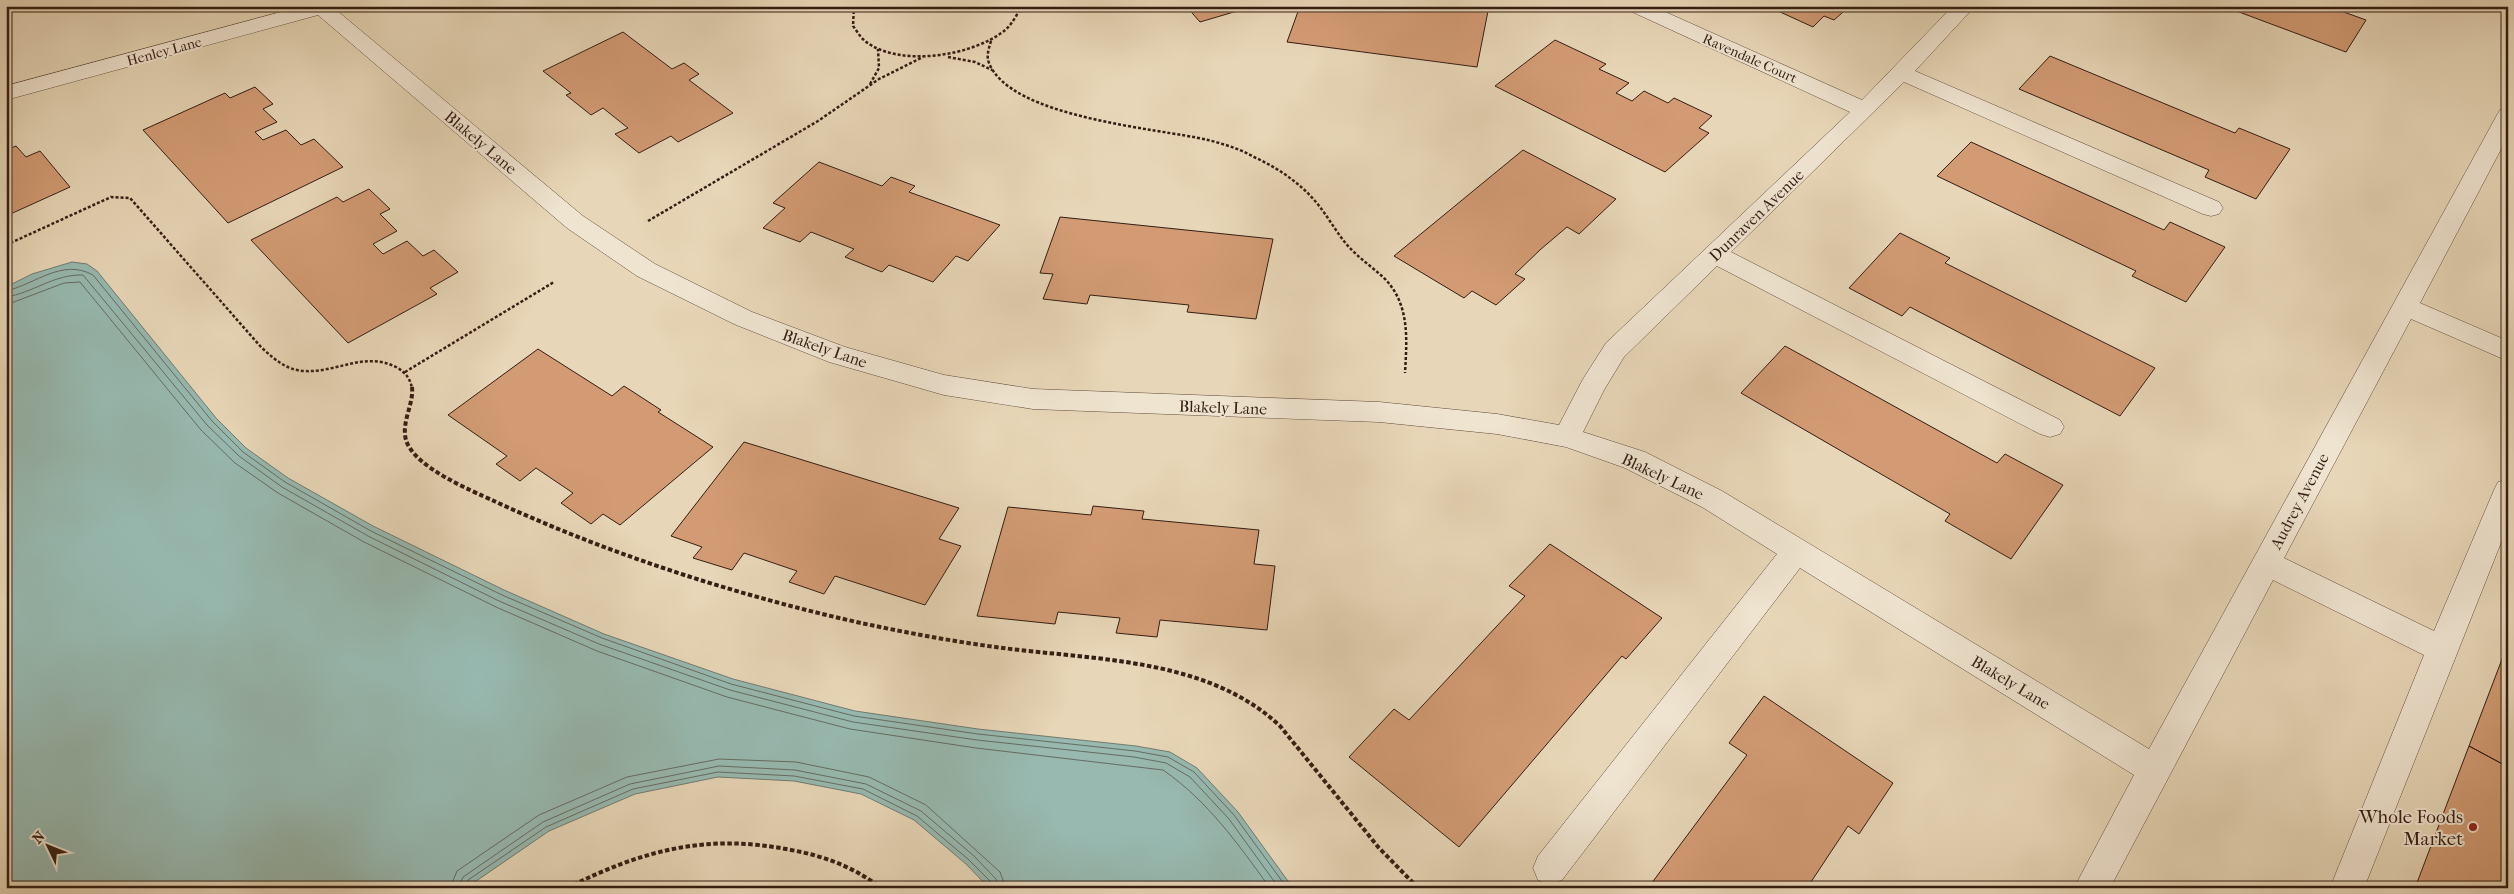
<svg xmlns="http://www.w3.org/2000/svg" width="2514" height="894" font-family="'IM FELL French Canon',serif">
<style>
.water{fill:#97b9b0;stroke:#6f7b71}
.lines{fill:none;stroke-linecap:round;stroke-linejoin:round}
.shore{stroke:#666b62;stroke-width:1}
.building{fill:#d29b74;stroke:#341d13}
.minor-casing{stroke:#614b3c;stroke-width:1}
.path-far1{stroke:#341d13;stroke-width:2.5;stroke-dasharray:3 2;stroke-linecap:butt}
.path{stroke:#341d13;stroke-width:4;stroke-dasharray:4.5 2.5;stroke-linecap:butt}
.minor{fill:#efe4d0;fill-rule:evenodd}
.poi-dot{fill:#8f2418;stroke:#efe4d0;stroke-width:2}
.labels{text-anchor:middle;stroke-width:4;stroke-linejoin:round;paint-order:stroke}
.far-street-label{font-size:14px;fill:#341d13;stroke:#efe4d0}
.street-label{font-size:16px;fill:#341d13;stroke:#efe4d0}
.near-poi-label{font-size:19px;fill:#341d13;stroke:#efe4d0;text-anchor:end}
</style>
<rect width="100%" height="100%" fill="#e7d6b7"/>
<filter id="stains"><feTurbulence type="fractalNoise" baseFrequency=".004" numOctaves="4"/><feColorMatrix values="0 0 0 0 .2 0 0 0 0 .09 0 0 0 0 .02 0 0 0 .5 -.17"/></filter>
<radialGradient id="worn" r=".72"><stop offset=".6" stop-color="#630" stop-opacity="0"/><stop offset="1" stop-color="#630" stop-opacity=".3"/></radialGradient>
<path class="water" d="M72,262L87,264L97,271L216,418L246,448L288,478L373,526L504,590L604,634L733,679L855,711L978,729L1136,746L1170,752L1197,768L1238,812L1293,888H989L966,864L914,820L861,794L794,781L718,777L635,794L549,831L466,888H6V287L32,274Z"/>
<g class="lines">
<path class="shore" d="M6,291C36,284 62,258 93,275L212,421L243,452L285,482L371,531L502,595L602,638L731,684L854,716L978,734L1135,751L1168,757L1194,772L1234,815L1287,888
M6,297C33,293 54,274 83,275L207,425L239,456L282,487L368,536L499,601L599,644L730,690L853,722L977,740L1134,757L1166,763L1190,777L1229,819L1279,888
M6,305L64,283L80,282L201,430L235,463L278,493L364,542L496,607L597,651L727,697L850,729L976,748L1163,770C1208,801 1238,844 1270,888
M450,888L457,871L539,815L627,777L719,759L796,762L869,777L926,805L1000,872L1006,888
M458,888L463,877L543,822L630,784L719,766L795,770L866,784L921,811L974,856L996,879L998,888
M464,888L468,880L546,827L633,789L718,772L794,776L863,789L917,816L969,860L991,882L992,888"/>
</g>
<path class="building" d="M1186,6H1254L1200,22Z
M1300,6L1425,7L1489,6L1477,67L1287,42Z
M1781,6H1850L1834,20L1824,16L1813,27L1778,11L1783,7Z
M2223,6H2327L2366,20L2346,52Z
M623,32L672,69L684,63L699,74L689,80L733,113L678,142L671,136L639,153L615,134L628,128L603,108L591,115L566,95L571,93L543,71Z
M1555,40L1606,64L1599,69L1629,83L1616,93L1632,101L1644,91L1668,103L1674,98L1712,116L1699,128L1709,133L1665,172L1495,86Z
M2050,56L2235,133L2239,128L2290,149L2256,199L2205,177L2209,170L2019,89Z
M255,87L273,104L263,109L277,122L255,132L263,140L286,130L301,145L314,139L343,167L228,223L143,130L225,93L230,98Z
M1971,142L2164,230L2170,222L2225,247L2186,302L2132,276L2136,271L1937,176Z
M16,146L26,157L40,151L70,187L6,216V150Z
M1523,150L1616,199L1579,234L1567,227L1541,249L1515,274L1525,279L1496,305L1472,291L1464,298L1394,256Z
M819,162L882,186L891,177L915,186L909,192L1000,225L968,261L956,256L933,282L889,265L882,272L845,257L854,249L811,232L800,242L763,228L785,208L773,203Z
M369,189L390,209L380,214L397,231L373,244L383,254L407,241L423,256L434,250L458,272L430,288L437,294L348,343L251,240L337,197L343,202Z
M1060,217L1273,239L1256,319L1187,312L1189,305L1090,295L1087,304L1043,299L1053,274L1040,273Z
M1900,233L1950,258L1945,263L2155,368L2120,416L1910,307L1902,316L1849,288Z
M1785,346L1997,463L2005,454L2063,485L2011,559L1945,521L1950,514L1741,393Z
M538,349L612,396L624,386L661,410L658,412L713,447L620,525L603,514L591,524L561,503L573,493L536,468L520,481L496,464L507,456L448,415Z
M744,442L959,508L939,539L961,546L925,605L835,576L824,594L789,582L797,571L744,553L732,570L693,558L702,547L671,536Z
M1093,506L1144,511L1142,519L1259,530L1254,564L1275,566L1267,630L1160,620L1157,637L1116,633L1120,618L1058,612L1055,624L977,616L1008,507L1091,515Z
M1550,544L1662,618L1626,659L1622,656L1459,847L1349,757L1394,709L1409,720L1525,596L1509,586Z
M2507,646L2508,647V767L2469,746Z
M1764,696L1893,783L1859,834L1848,826L1807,888H1648L1747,755L1729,743Z
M2469,746L2508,767V888H2415Z"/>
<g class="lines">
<defs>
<path id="minor" d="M303,6H337L335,9L583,216L655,264L752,312L845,347L944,375L1033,389L1379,402L1497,414L1559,425L1583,379L1606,343L1850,112L1628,10L1625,6H1652L1862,100L1953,6H1975L1915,71L2219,202L2223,208L2219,214L2211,216L2203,214L1904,82L1731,252L2060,420L2064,427L2060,434L2050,437L2040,434L1717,266L1624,357L1604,390L1583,432L1645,452L1722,491L2149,749L2497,115L2500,110L2508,108V136L2420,303L2508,341V361L2411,319L2284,558L2434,631L2494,490L2498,482L2508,479V525L2364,888H2330L2424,655L2273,580L2110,888H2074L2134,775L1800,568L1562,880L1550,885L1538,880L1533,868L1538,856L1777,554L1702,507L1625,468L1566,447L1497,434L1379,422L1033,409L944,395L829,362L734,324L637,276L567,228L318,15L6,100V86Z"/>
</defs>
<use href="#minor" class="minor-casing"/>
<path class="path-far1" d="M854,6L853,26C857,31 860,37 865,41C899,68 972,56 1004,31C1012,25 1017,14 1022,6
M991,41C989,48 986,56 989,63C1011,118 1156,128 1208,140C1224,144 1240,149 1254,157C1280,169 1303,185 1320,207C1330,220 1338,235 1349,247C1359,258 1372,267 1383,277C1410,303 1407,338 1405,373
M948,57L975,62L992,70
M870,84L879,68L878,49
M648,221L818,121L879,79L923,57
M6,245L111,197L130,198L261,347C274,359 286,370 304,371C337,373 364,351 396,367C405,372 410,378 412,388
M405,372L554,282"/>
<path class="path" d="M412,387C414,404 401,422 406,440C414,467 470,490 494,501C611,555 736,595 861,623C908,633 956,642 1003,648C1095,660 1208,658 1280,726L1379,848L1418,888
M567,888C643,850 707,833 791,850C824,856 854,867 881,888"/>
<use href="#minor" class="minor"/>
</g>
<circle class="poi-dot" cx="2473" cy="827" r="5"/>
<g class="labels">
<g class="far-street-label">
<text transform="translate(164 51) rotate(-15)" y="5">Henley Lane</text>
<text transform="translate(1750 58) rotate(24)" y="5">Ravendale Court</text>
</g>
<g class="street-label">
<text transform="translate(481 142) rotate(40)" y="6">Blakely Lane</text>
<text transform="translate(1756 215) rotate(-44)" y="6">Dunraven Avenue</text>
<text transform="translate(825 348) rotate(19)" y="6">Blakely Lane</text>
<text transform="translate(1223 407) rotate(2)" y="6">Blakely Lane</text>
<text transform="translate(1663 476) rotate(25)" y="6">Blakely Lane</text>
<text transform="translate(2299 501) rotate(-62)" y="6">Audrey Avenue</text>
<text transform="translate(2011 682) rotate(31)" y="6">Blakely Lane</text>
</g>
<g class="near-poi-label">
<text x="2463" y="823">Whole Foods<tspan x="2463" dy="22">Market</tspan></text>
</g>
</g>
<rect width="2514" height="894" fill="none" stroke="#e7d6b7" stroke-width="25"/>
<rect x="8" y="8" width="2499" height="879" fill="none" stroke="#341d13" stroke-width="2.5"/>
<rect x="12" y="12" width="2489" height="869" fill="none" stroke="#341d13"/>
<g transform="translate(48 846) rotate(313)" stroke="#efe4d0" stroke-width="4" paint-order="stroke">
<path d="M0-4L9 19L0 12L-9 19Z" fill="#341d13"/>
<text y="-8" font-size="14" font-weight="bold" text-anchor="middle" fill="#341d13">N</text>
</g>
<rect width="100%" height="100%" filter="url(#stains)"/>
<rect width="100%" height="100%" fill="url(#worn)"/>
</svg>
